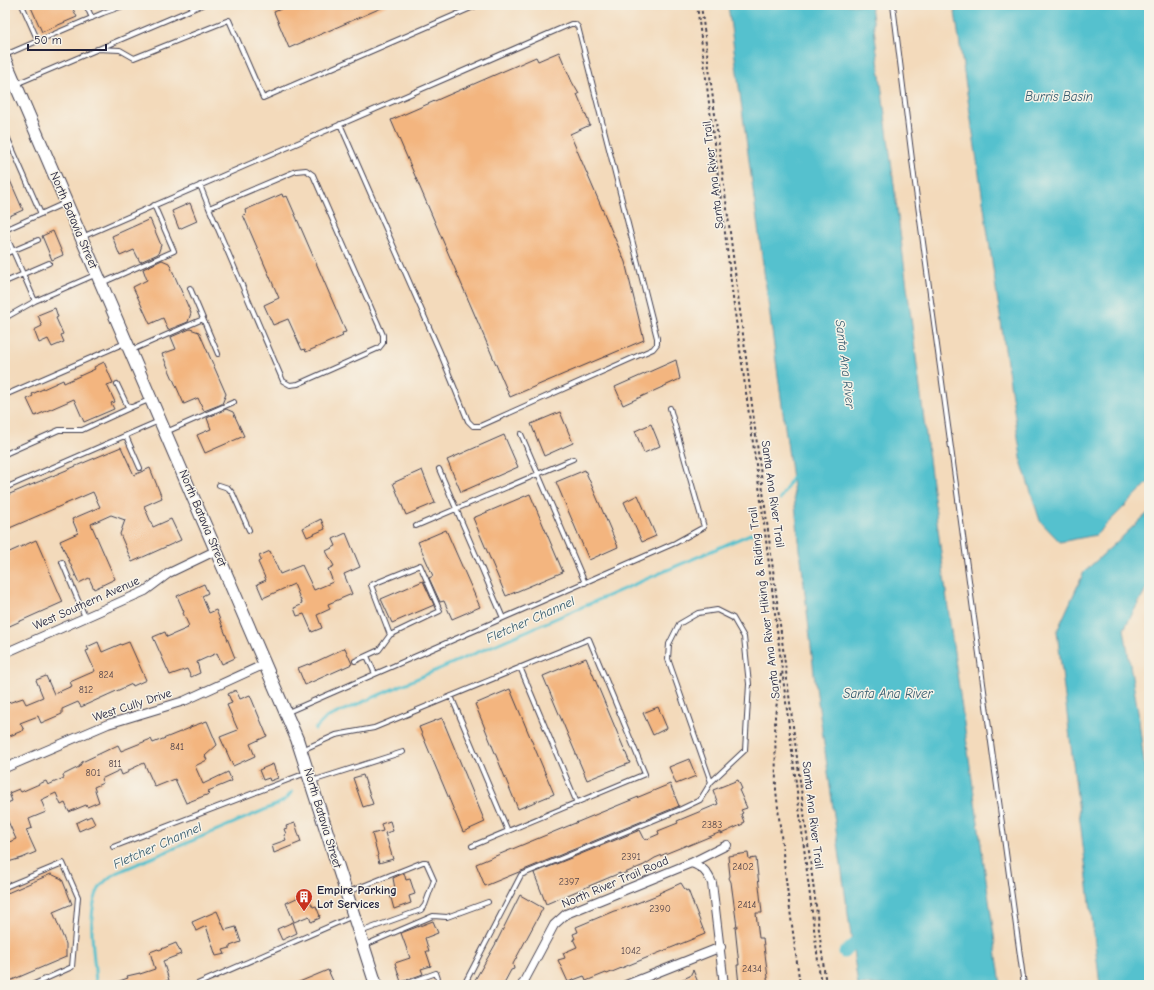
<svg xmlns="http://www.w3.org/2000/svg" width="1154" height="990" font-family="'Comic Neue',sans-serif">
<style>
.water{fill:#55c1ce;stroke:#3c7284}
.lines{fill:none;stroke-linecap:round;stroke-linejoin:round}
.stream{stroke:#55c1ce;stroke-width:3}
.canal{stroke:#55c1ce;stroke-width:11}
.building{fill:#f3b57f}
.lane-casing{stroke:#413e4e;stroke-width:6}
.street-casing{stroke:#413e4e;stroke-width:10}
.secondary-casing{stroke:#413e4e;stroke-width:14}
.path{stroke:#413e4e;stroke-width:2;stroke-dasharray:3 3;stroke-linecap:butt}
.lane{stroke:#fff;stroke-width:4}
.street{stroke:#fff;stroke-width:8}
.secondary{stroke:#fff;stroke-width:12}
.labels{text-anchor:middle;stroke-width:3;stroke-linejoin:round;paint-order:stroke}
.number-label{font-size:10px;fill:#56474c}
.street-label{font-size:12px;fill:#22223b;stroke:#f7f3e8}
.poi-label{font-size:12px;font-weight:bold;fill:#22223b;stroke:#f7f3e8;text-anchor:start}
.water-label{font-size:13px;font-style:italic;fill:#345a6e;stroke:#f7f3e8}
</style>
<rect width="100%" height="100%" fill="#f7f3e8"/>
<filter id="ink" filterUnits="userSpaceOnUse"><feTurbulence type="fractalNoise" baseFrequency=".025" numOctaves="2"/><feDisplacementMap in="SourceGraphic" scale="8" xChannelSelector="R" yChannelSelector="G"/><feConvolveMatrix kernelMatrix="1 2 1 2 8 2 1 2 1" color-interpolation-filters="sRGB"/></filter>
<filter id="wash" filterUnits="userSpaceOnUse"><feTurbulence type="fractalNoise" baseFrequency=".012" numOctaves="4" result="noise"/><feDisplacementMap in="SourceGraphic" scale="16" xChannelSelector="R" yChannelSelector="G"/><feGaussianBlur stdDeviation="0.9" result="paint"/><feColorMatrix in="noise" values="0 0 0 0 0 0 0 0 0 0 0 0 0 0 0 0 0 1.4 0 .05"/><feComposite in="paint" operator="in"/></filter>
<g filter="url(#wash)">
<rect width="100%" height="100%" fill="#f3dabb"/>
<path class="water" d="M728,5H871L951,631L1001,985H858L814,673L792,479Z
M954,5H1149V482L1096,535L1060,542L1040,521L1022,464Z
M1149,512V586L1146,589L1124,629L1138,712L1149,805V985H1100L1057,631L1084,572Z"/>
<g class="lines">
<path class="stream" d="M780,499L793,476
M315,729L326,718L755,532
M96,985C95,957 85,911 100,887C104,881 110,877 116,873L276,805L285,800L292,792"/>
<path class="canal" d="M844,953L857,940"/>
</g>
<g id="blocks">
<path class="building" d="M30,5H71L77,17L42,32Z
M290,5H388L289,48L274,12Z
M559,52L572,82L579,94H577L590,125L570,134L625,262L644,340L510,397L391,120L536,57L538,61Z
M5,169L23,210L5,218Z
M282,194L283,197L287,196L346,332L342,333L343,336L306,352L305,349L302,350L288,319L273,325L264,305L279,298L243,215L246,214L245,210Z
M190,203L197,221L179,229L172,211Z
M150,219L161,245L158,254L140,262L134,250L120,256L112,236Z
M53,231L63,255L52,260L42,236Z
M162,260L169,263L191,313L188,322L168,330L163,318L150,324L133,287L147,280L143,269Z
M55,308L58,317L56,318L63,334L61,335L64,342L52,347L48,339L39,343L34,330L42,326L38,315Z
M190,329L199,332L226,394L222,404L204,411L198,398L184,404L162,354L176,349L171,337Z
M676,360L680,379L623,405L615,387Z
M104,362L113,383L107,385L115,402L111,403L114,409L84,422L74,399L35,416L27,399L33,396L32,394L63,380L64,383L95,369L94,367Z
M226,409L233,412L244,436L205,453L197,435L211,429L207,418Z
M560,412L573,443L544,456L531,424Z
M651,424L660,446L644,453L635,431Z
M504,435L518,467L461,492L447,460Z
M121,447L134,475L150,468L162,498L144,506L153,527L171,519L181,540L132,562L120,534L125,520L111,515L91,524L115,579L94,589L89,578L79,583L60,541L78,533L72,519L100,507L93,492L5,530V496Z
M422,470L435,503L406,515L393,483Z
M585,470L618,547L589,560L556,482Z
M530,494L563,572L506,596L473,518Z
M638,495L656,536L642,542L624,502Z
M321,519L325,529L307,537L303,528Z
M446,530L480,607L452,619L444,601L440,602L429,578L433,576L418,542Z
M346,533L360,567L344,574L352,594L328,604L330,609L317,615L322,628L312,632L304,614L297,616L294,608L301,605L300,604L302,603L294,584L263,598L257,584L266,580L258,562L261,560L259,556L270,551L280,574L302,565L314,590L333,582L328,569L334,566L326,551L336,546L333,539Z
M36,540L63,602L5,628V554Z
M423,581L434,605L392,623L381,599Z
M204,584L208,593L202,596L209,613L216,610L235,658L222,664L217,653L197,662L200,673L191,677L187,669L170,675L153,637L165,632L167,637L188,628L187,627L189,626L183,613L184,612L177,596Z
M98,642L102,652L121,644V645L129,642L146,680L133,686L132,684L81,707L78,702L62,709V714L41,723L38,716L20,723L24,730L5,738V704L23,698L26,704L43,697L36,680L46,676L54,694L72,686L70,682L95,671L86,651L89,650L87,647Z
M345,648L352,664L305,685L298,668L308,664L309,665Z
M586,658L630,763L587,780L543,676Z
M510,689L554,794L518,809L475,704Z
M236,690L240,699L250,695L267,736L250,744L255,756L233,766L220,737L238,730L227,705L232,703L228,694Z
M658,707L667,728L653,735L643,713Z
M442,718L485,822L463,832L419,727Z
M207,721L217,745L205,756L207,760L195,766L203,784L228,772L232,781L208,791L209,794L186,803L175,779L155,787L144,763L129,770V772L122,775L120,770L101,779L103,783L94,787L99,802L87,807L86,805L69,812L65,803L61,805L56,793L41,800L46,812L29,819L32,828L26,830L36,852L22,858L8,862L5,855V844L16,839L7,819H5V804L12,801L9,793L19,789L21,792L46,781L48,785L64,778L63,775L79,767L82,762L118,745L121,751L151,739L153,743L190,728V727Z
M689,759L696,776L676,784L669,767Z
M273,764L278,778L270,781L269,778L263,780L259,770Z
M363,775L373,804L363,807L353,778Z
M738,780L742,789L739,790L747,808L741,810L743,813L741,814L744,822H743V824L721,834V832L687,846V845L655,858L644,865L620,875V873L546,904L534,873L640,830L645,840L659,834L658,831L678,823L677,821L718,804L713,790Z
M670,784L679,806L485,886L476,864Z
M91,816L95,824L79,831L76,823Z
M390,821L393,831L385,833L393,859L379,863L377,856L378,855L372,834L383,831L381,824Z
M295,823L301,842L274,853L272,845L286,840L284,835L286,834L284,829L287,828L286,826Z
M748,853L749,859L756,858L762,913H756L759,938H763L768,978H767L768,985H739L737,965H739L735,927H737L731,882L729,878L730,876L728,856Z
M404,873L406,880L410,879L415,894L409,896L411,903L394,909L389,891L395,889L393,878Z
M51,874L62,879L72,904L53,912L66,944V957L5,983V894Z
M681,883L686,891L688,890L705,934L607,974L606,973L586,981L584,976L568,982L558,960L565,958L563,953L577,947L573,939H575L573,934L578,932L576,927L614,911L622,909L660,894L659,893Z
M303,895L305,899L308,897L313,907L316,906L320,916H319L320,918L311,922L309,916L294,922L286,903Z
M520,895L543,908L513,964L514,969L511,970L503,985H472L495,945Z
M217,911L225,930L236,927L241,942L230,946V948L223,950L225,954L216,956L206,926L196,931L192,922Z
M433,921L438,933L425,938L429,951H426L431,966L421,969L423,974L401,982L395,963L410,958L401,933Z
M293,922L297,933L282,940L277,929Z
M176,943L181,954L163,961L169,980L153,985H111V984L128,978L127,976L140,973V974L155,969L150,952L158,949L159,950Z
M328,970L333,981L325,985H292Z
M693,970L699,985H669L690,976Z"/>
</g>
</g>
<g filter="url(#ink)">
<use href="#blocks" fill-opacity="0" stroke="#413e4e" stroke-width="1"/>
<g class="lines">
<defs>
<path id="lane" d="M22,5L38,41
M86,5L92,18
M893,5L914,176L1024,985
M97,49L120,50L134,58L229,20L263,98L478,5
M5,55L103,13L126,5
M16,84L202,5
M5,132L41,214
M200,185L209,208L283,381L290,385L298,384L379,348L383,343V335L313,175L306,170L296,171L209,208
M5,230L65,203
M5,233L35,301
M82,237L571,24H575L578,27L657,338V344L653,349L480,426H473L468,421L440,352L340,124
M5,254L38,240
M5,282L49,263
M102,283L174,251L154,205
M190,288L218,354
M5,318L35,301L97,274
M132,350L203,319
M117,384L128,407H132L149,400
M5,395L125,343
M166,432L234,402
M521,434L585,583
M126,436L140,468
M5,454L59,430H82L132,407
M439,469L503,618
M219,485L228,488L233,494L249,530
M5,488L159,421
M416,526L573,459
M62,562L85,617
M367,656L375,674
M355,661L379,650L390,635L440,611L420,565L371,585L390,635
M520,667L577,803
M451,696L508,831
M288,712L675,543L704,527L670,408
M302,750L336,735L374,728L589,639L645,774L472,846
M312,781L403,752
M113,847L306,773
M5,887L63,863L78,897L72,967L32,985
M348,892L423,862H426L434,880L425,905L421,910L360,932
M365,945L433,916L447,917L488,902
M195,985L353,916
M403,985L436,973L440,985
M464,985L521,875L681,809L700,800L711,782L745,750L749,684L744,637L733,618L717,610L698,613L679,624L669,644L668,659L711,782"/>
<path id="street" d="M5,653L145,591L169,573L217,550
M5,768L108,724L184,701L265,664
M691,863C703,867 707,872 712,883L724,985
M522,985L554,925L566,914L691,863L727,845
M626,985L721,947"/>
<path id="secondary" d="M5,60L297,739L376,985"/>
</defs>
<use href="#lane" class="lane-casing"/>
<use href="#street" class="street-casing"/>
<use href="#secondary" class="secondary-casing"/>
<path class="path" d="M697,5L734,306L762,508L821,985
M701,5L826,985
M781,674L775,716L776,790L786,880L800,985"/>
<use href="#lane" class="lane"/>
<use href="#street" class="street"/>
<use href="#secondary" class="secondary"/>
</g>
</g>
<defs>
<symbol id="building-pin" viewBox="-11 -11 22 30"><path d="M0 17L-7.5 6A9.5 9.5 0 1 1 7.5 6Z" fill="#c8321e" stroke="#f7f3e8"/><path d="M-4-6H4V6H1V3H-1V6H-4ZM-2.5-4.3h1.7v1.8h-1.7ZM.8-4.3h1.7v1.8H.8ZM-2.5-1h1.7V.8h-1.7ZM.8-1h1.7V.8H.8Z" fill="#fff"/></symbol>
</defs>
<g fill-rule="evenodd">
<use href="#building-pin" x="294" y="887" width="20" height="27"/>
</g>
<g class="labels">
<g class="number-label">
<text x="106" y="678">824</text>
<text x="86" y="693">812</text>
<text x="177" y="750">841</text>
<text x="115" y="767">811</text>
<text x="93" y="776">801</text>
<text x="712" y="828">2383</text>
<text x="631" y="860">2391</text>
<text x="743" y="870">2402</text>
<text x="569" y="885">2397</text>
<text x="747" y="908">2414</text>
<text x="660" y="912">2390</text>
<text x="631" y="954">1042</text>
<text x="752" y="972">2434</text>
</g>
<g class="street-label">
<text transform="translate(713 175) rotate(-97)" y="4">Santa Ana River Trail</text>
<text transform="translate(74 220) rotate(67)" y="4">North Batavia Street</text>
<text transform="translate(773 494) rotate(82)" y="4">Santa Ana River Trail</text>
<text transform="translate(203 518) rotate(67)" y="4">North Batavia Street</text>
<text transform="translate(86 603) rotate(-24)" y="4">West Southern Avenue</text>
<text transform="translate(764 603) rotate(-97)" y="4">Santa Ana River Hiking &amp; Riding Trail</text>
<text transform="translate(132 705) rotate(-18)" y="4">West Cully Drive</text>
<text transform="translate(813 815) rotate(83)" y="4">Santa Ana River Trail</text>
<text transform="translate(323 818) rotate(73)" y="4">North Batavia Street</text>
<text transform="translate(615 882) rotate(-23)" y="4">North River Trail Road</text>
</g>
<g class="poi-label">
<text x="317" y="894">Empire Parking<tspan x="317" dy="14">Lot Services</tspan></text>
</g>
<g class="water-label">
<text x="1059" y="101">Burris Basin</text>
<text transform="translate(846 364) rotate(83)" y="5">Santa Ana River</text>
<text transform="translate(530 619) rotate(-24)" y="5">Fletcher Channel</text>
<text x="888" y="698">Santa Ana River</text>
<text transform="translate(157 845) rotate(-24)" y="5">Fletcher Channel</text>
</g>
</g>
<rect width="1154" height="990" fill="none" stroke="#f7f3e8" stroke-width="20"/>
<path d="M28 44v6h78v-6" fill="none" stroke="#22223b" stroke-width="2"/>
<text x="34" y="44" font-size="12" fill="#22223b" stroke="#f7f3e8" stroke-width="3" paint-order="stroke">50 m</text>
</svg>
